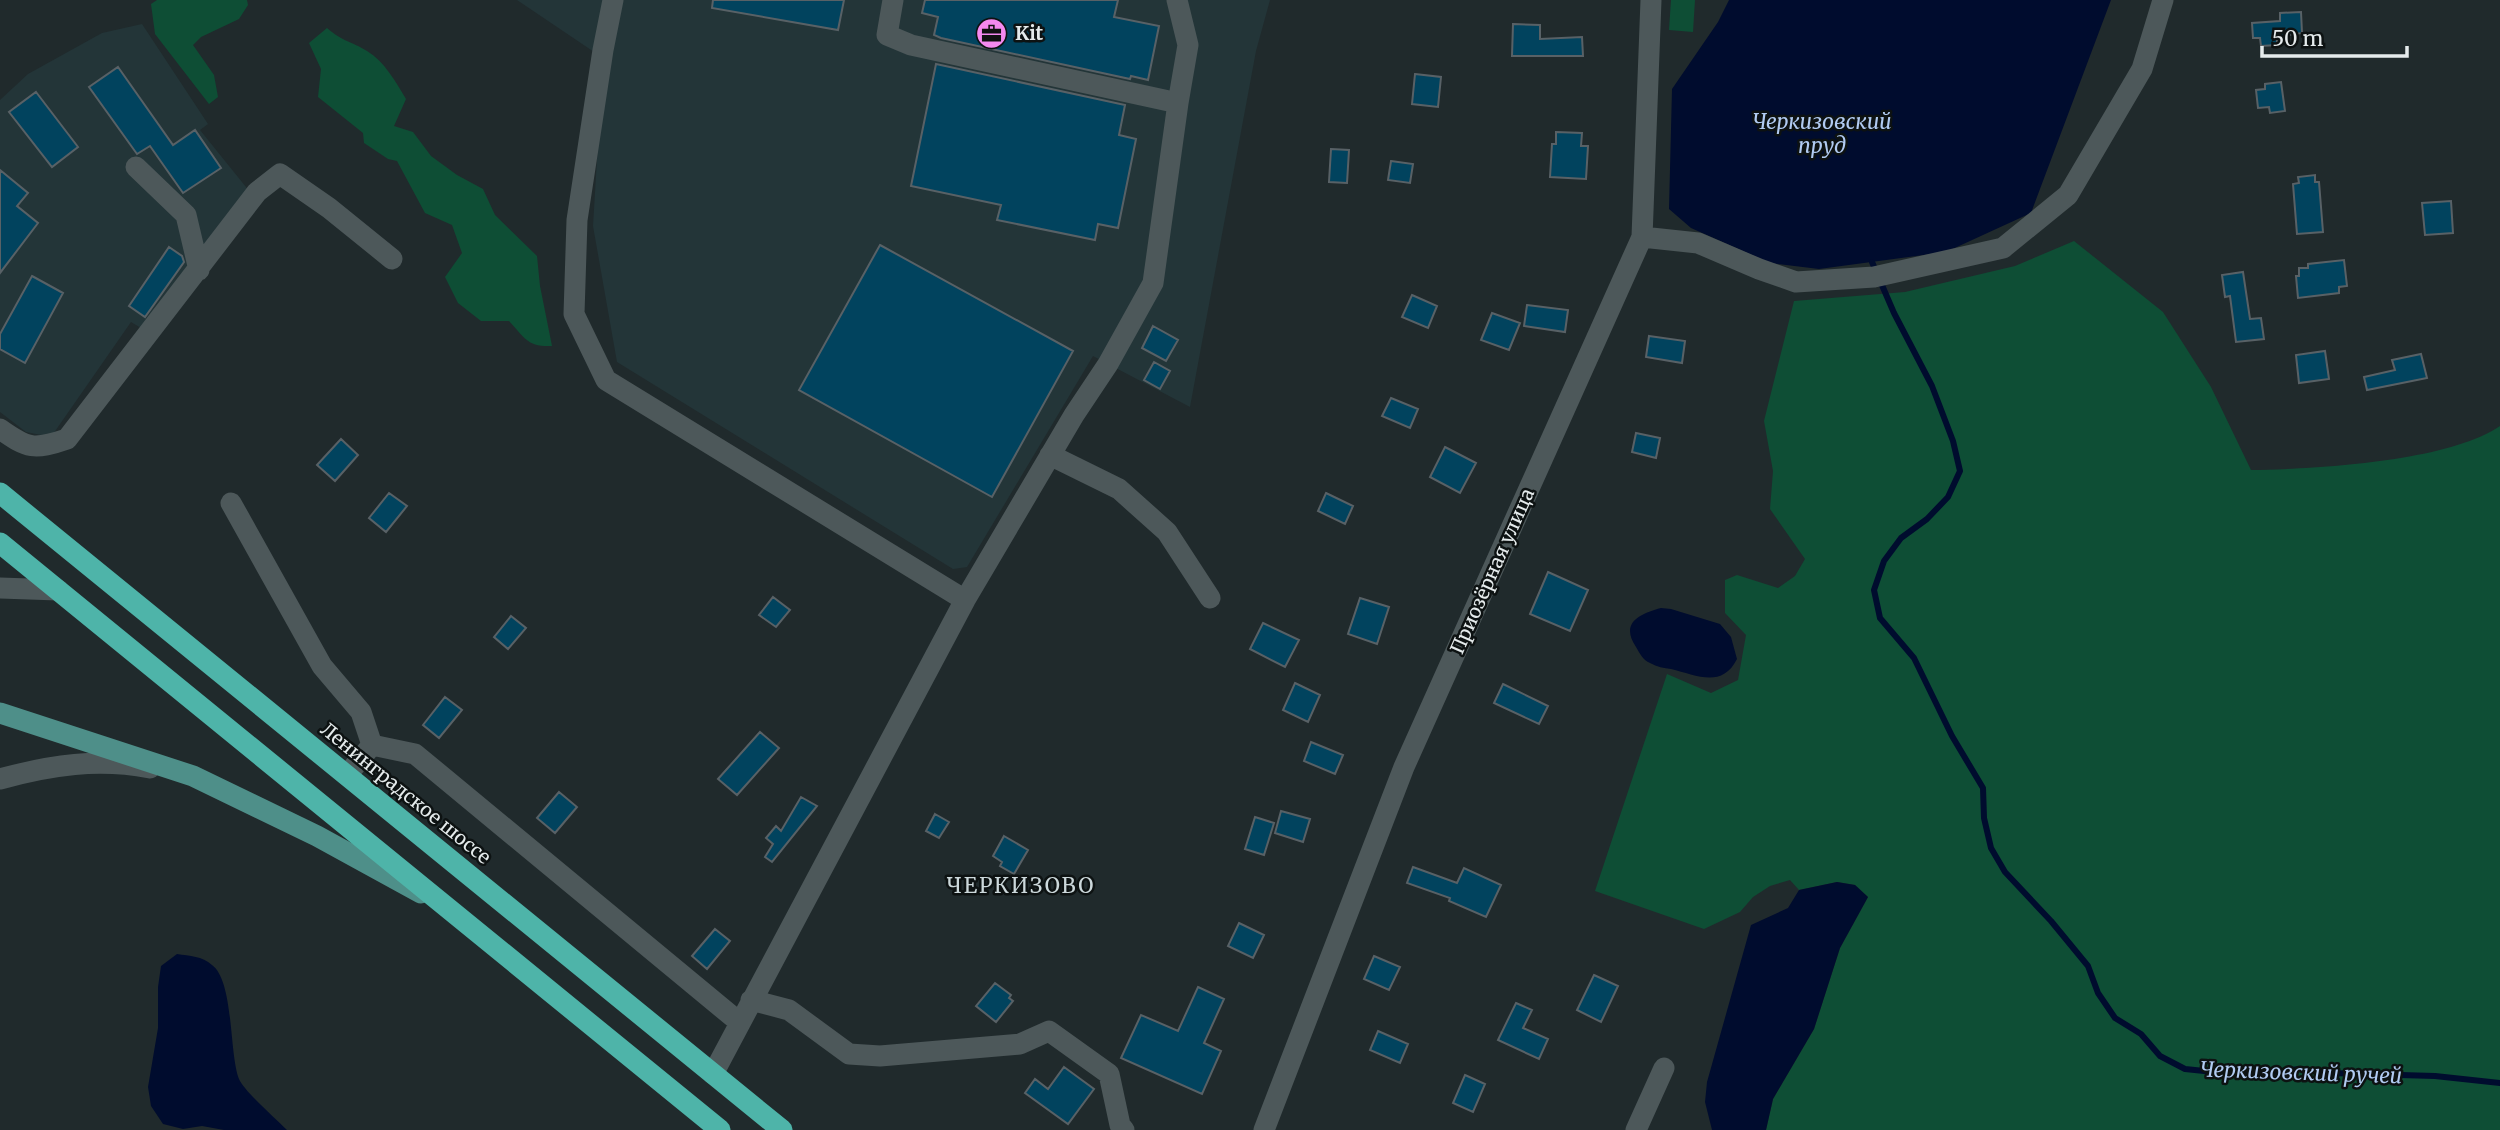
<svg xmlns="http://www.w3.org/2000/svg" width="2500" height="1130" font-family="Merriweather,serif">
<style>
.built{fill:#233538}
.green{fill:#0e4e35}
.water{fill:#000c2e}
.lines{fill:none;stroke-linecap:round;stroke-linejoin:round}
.stream{stroke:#000c2e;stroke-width:6}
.building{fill:#01435e;stroke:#586166;stroke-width:2}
.minor{stroke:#4d585a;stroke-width:21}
.major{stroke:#4e8f89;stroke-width:21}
.highway{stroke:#4eb4a9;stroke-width:21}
.labels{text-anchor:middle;stroke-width:5;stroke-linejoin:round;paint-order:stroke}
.poi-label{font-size:19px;font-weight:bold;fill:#e5ebec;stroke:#0d1212;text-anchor:start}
.street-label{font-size:19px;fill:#e5ebec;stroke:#0d1212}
.water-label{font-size:21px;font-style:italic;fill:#b1cbf2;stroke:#0d1212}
.neighbourhood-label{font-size:21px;letter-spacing:2px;fill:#ccd8db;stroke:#0d1212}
</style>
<rect width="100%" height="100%" fill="#202a2c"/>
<path class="built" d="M517,0H1270L1256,51L1190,407L1093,356L967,567L953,569L617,362L593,226L603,58Z
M142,24L208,124L200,130L250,192L141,328L131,322L51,437L26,432L0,412V100L28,74L102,33Z"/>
<path class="green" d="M157,0H247L248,5L239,19L201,37L193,45L214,75L218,97L209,104L155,34L151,4Z
M1671,0H1695L1693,32L1669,30Z
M327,28C343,42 351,41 367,51C384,61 396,82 406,99L394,126L413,132L431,156L457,175L483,189L495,215L537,256L540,286L552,346C527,347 525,338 509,321H481L458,303L445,277L462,253L452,225L425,213L397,161L388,159L364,143L363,133L318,97L321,69L309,43Z
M2074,241L2163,312L2211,387L2251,470C2315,469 2447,462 2500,426V1130H1766L1773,1099L1814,1029L1840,948L1868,897L1855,885L1837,882L1799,890L1790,880L1770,886L1753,897L1740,912L1704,929L1595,891L1667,674L1711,693L1738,680L1746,635L1725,613V580L1737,575L1778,588L1795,576L1805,559L1770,509L1773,471L1764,421L1794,301L1905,292L2015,266Z"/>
<path class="water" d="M1729,0H2111L2031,213L1946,252L1819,269L1770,263L1691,228L1669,209L1672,89L1718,22Z
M1661,608L1671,609L1720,624L1731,637L1737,659C1722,689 1696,675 1671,669C1664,668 1657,667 1650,663C1643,660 1640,654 1636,647C1620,623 1639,614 1661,608Z
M1837,882L1855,885L1868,897L1840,948L1814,1029L1773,1099L1766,1130H1712L1705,1102L1707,1082L1751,925L1788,908L1799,890Z
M177,954C190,956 202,956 212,965C234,981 229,1053 239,1079C244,1091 276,1119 287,1130H224L202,1126L183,1129L163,1124L151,1106L148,1087L158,1028V987L161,966Z"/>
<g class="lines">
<path class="stream" d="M1872,262L1894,313L1932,386L1953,441L1960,471L1948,497L1927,519L1901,538L1884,561L1874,590L1880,618L1914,658L1952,736L1983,788L1984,818L1991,848L2005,872L2051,921L2088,966L2098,993L2115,1018L2141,1034L2160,1056L2185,1069L2243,1075L2300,1069L2330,1073L2435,1076L2500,1083"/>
</g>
<path class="building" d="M713,0H844L838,30L712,8Z
M925,0H1118L1114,17L1159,26L1148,80L1131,76L1130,79L941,38L934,35L938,17L922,13Z
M2301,12L2302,33L2277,37V45L2261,46L2260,38H2253L2252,23L2280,21V13Z
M1513,24L1540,25V39L1582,37L1583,56H1512Z
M936,64L1125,105L1119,135L1136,139L1118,228L1098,224L1095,240L997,220L1001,205L911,186Z
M118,67L173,145L195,130L221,168L183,193L150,146L137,154L89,87Z
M1415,74L1441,77L1438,107L1412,104Z
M2281,82L2285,111L2270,113L2269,107L2258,108L2256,90L2265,89V84Z
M36,92L78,147L52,167L9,112Z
M1556,132L1582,133L1581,146H1588L1586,179L1550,177L1552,144H1556Z
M1331,149L1349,150L1347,183L1329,182Z
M1391,161L1413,164L1410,183L1388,180Z
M0,170L28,193L17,206L38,223L0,273Z
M2315,175V182H2319L2323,232L2297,234L2293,184L2299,183L2298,177Z
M2451,201L2453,233L2425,235L2422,203Z
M880,245L1073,351L992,497L799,390Z
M169,247L182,256L184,262L145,317L129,306Z
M2344,260L2347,286L2339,287V293L2298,298L2296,276H2299V268H2308V264Z
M2243,272L2250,319L2261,318L2264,339L2236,342L2230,296L2225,297L2222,275Z
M32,276L63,293L25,363L0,349V334Z
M1412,295L1437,306L1428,328L1402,317Z
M1527,305L1568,310L1565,332L1524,326Z
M1492,313L1520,323L1509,350L1481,340Z
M1153,326L1178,340L1166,361L1142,348Z
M1649,336L1685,341L1682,363L1646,357Z
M2325,351L2329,379L2299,383L2296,355Z
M2421,354L2427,378L2367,390L2364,377L2395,370L2392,360Z
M1154,362L1170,371L1160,389L1144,380Z
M1391,398L1418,409L1410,428L1382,416Z
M1636,433L1660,438L1656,458L1632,452Z
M341,439L358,455L335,481L317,465Z
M1445,447L1476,463L1460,493L1430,477Z
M389,493L407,506L386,532L369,518Z
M1326,493L1353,506L1345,524L1318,511Z
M1548,572L1588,590L1570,631L1530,614Z
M773,597L790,610L776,627L759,615Z
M1360,598L1389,607L1377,644L1348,634Z
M511,616L526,628L508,649L494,637Z
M1263,623L1299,640L1285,667L1250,649Z
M1295,683L1320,695L1308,722L1283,710Z
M1503,684L1548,706L1539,724L1494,703Z
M445,697L462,710L439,738L423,725Z
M760,732L779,748L737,795L718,779Z
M1311,742L1343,755L1335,774L1304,761Z
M559,792L577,807L555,833L537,818Z
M801,797L817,806L772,862L765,857L773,844L766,838L776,826L781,831Z
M1281,811L1310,819L1303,842L1275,833Z
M935,814L949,822L939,838L926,831Z
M1255,817L1274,823L1264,855L1245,849Z
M1004,836L1028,850L1014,874L1000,866L1002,862L993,856Z
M1413,867L1457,883L1464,868L1501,885L1486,917L1449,901L1450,898L1407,883Z
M1239,923L1264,935L1253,958L1228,946Z
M715,929L730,941L707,969L692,956Z
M1374,956L1400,967L1389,990L1364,979Z
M1594,975L1618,986L1601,1022L1577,1010Z
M995,983L1011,995L1009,998L1013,1001L996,1022L976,1006Z
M1198,987L1224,999L1204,1043L1221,1051L1202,1094L1121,1058L1141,1015L1178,1031Z
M1516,1003L1532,1010L1523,1028L1548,1039L1539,1059L1498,1040Z
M1378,1031L1408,1044L1400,1063L1370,1050Z
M1064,1067L1094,1089L1068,1124L1025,1093L1035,1079L1048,1089Z
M1465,1075L1485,1084L1473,1112L1453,1103Z"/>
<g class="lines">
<path class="minor" d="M613,0L603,50L577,220L574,314L606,380L965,600
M893,0L887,35L911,45L1178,103
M136,167L186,215L199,270
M1642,237L1698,243L1759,269L1796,282L1874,277L2003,248L2068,195L2142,69L2163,0
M0,429C28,449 34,450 67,439L257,192L280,174L329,208L392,259
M1050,455L1119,489L1167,532L1210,598
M231,503L322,666L361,712L372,745L347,775
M0,588L58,590
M372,745L415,754L739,1022
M0,779C51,765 98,758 150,768
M751,1000L789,1010L849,1054L880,1056L1020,1044L1049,1031L1109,1074L1120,1125L1124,1130
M713,1074L965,600L1074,415L1108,364L1153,283L1178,103L1188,45L1177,0
M1264,1130L1404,767L1642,237L1651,0
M1636,1130L1664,1068"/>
<path class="major" d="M0,713L193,776L317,836L421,893"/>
<path class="highway" d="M0,493L782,1130
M0,543L720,1130"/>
</g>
<defs>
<symbol id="office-disc" viewBox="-11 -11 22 22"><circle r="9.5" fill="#f589ef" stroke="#0d1212"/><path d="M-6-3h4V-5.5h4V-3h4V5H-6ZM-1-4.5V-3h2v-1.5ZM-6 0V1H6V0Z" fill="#111"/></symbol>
</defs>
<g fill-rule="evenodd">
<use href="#office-disc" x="974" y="16" width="35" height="35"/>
</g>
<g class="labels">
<g class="poi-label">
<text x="1015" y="40">Kit</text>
</g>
<g class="street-label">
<text transform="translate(1492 571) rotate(-66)" y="7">Приозёрная улица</text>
<text transform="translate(406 793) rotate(39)" y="7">Ленинградское шоссе</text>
</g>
<g class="water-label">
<text x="1822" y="129">Черкизовский<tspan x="1822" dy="24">пруд</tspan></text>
<text transform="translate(2301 1073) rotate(2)" y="7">Черкизовский ручей</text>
</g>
<g class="neighbourhood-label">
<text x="1021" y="893">ЧЕРКИЗОВО</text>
</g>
</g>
<path d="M2262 46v10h145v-10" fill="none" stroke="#e5ebec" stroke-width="3.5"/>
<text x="2272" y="46" font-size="21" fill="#e5ebec" stroke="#0d1212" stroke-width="5" paint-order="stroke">50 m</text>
</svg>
